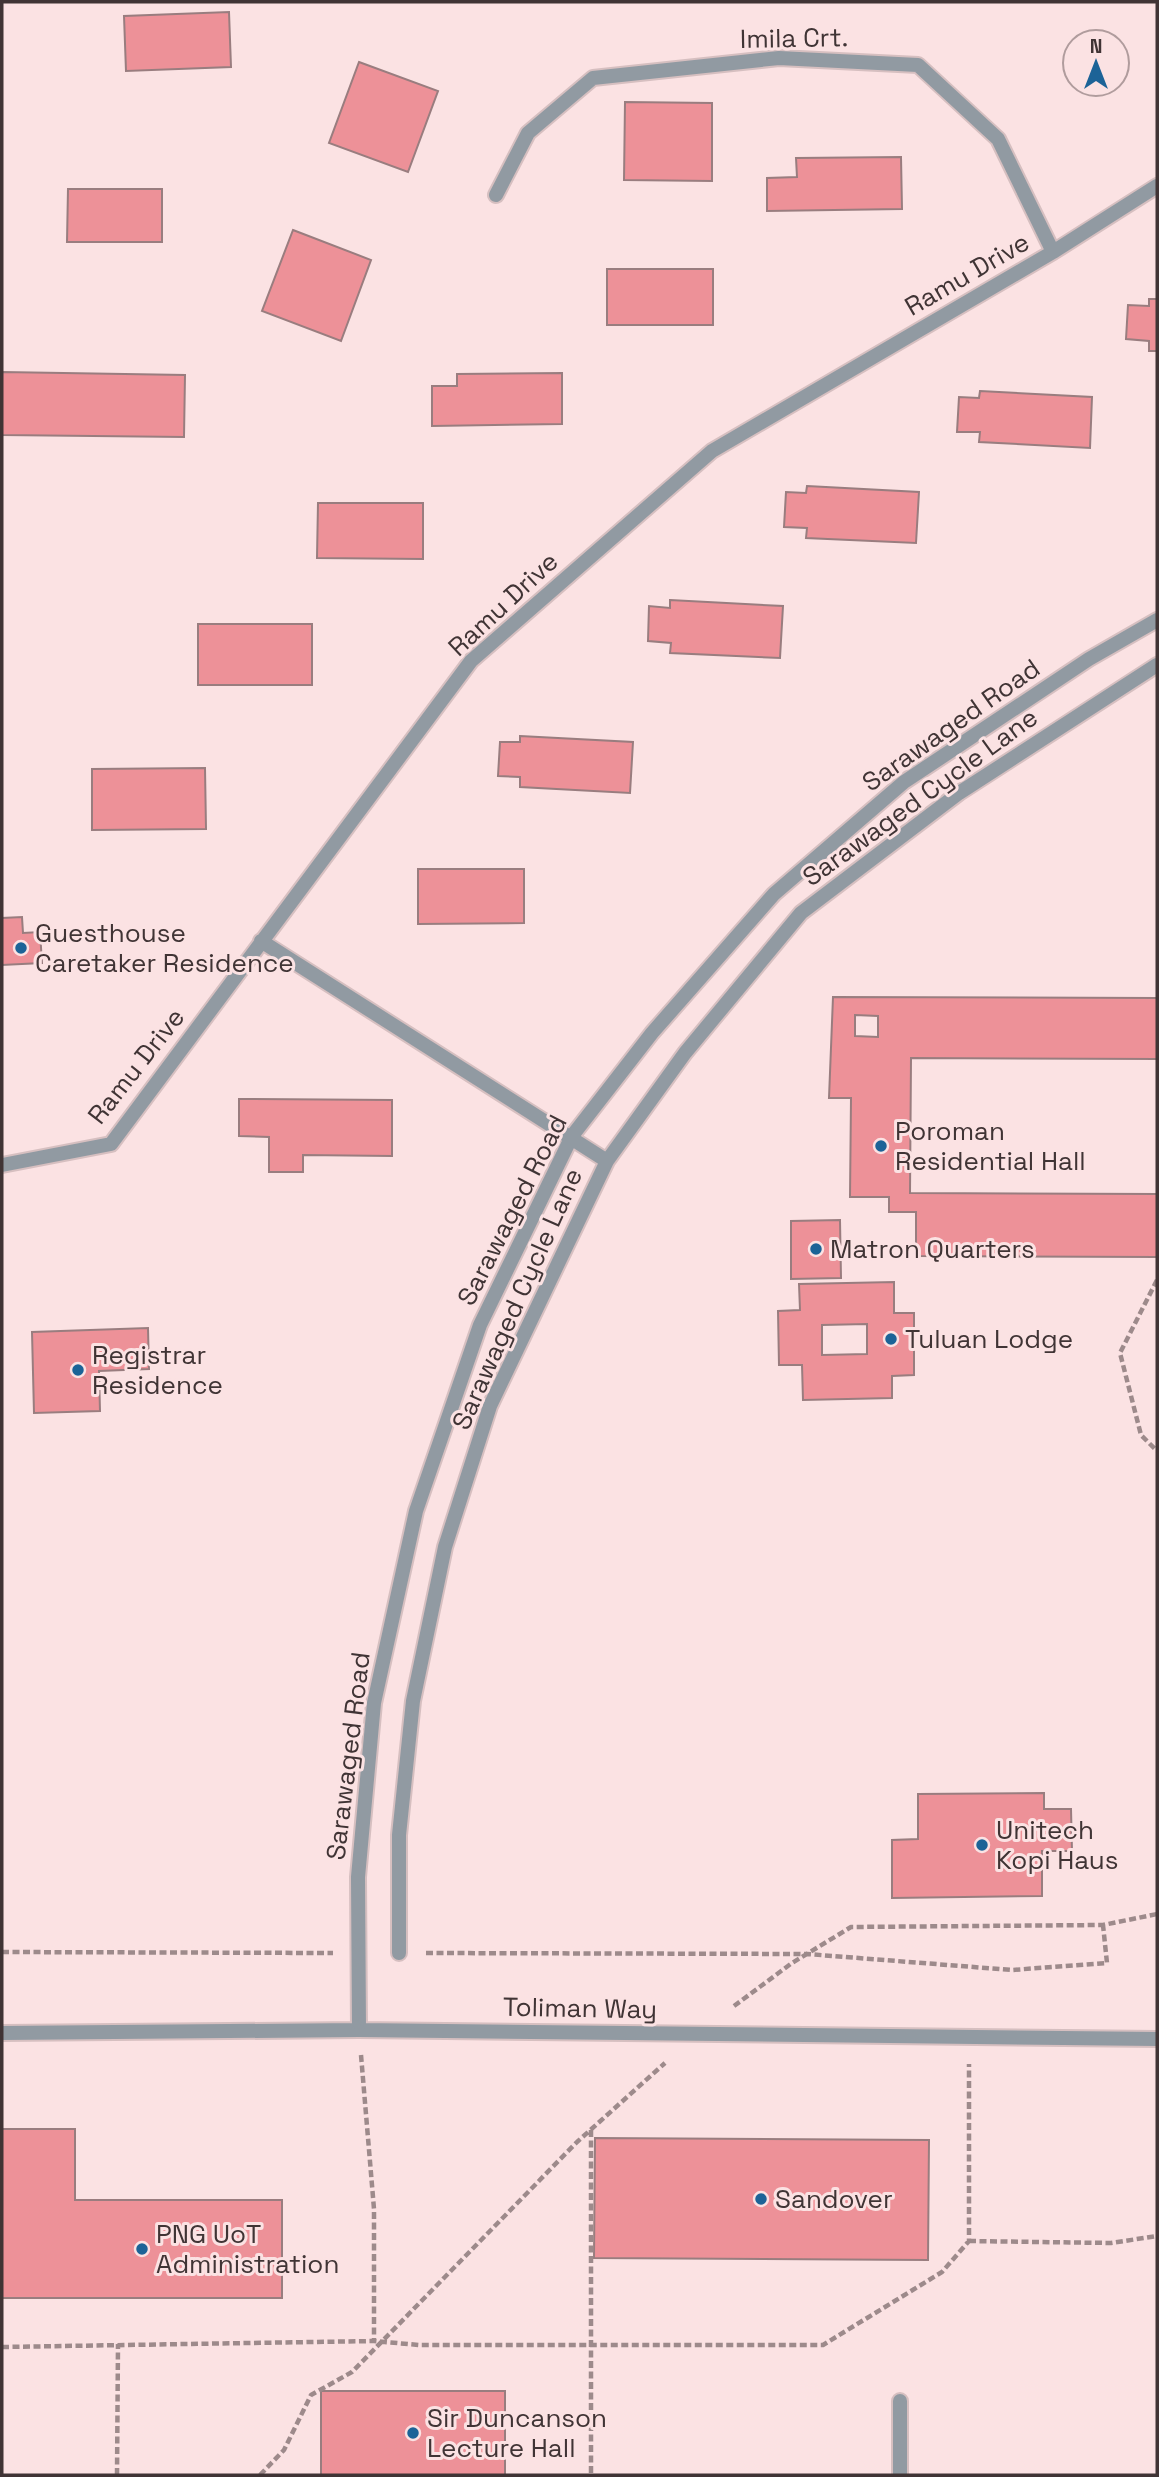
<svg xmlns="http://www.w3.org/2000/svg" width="1159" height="2477" font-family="'Space Grotesk',sans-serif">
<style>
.building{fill:#ed9198;stroke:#997d7f;stroke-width:2;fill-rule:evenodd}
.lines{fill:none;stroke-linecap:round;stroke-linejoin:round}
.street-casing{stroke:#d6bfc0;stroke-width:18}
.path{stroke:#9d8a8b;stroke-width:4.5;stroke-dasharray:7 3.5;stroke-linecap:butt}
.street{stroke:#919aa2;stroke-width:14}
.poi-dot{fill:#1c6397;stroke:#fbe2e3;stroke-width:2.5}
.labels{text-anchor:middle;stroke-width:6;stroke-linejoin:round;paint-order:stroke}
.street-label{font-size:26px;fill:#403435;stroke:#fbe2e3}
.poi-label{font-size:26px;fill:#403435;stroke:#fbe2e3;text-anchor:start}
</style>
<rect width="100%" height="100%" fill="#fbe2e3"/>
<path class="building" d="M229,12L231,67L126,71L124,16Z
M359,62L438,91L408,172L329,143Z
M625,102L712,103V181L624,180Z
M901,157L902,209L767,211V178L797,177L796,158Z
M68,189H162V242H67Z
M293,230L371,260L341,341L262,311Z
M607,269H713V325H607Z
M1149,299H1157V351H1149V341L1126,339L1128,305L1149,306Z
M2,372L185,375L184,437L2,435Z
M562,373V424L432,426V386H457V374Z
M980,391L1092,397L1090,448L979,442L980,432H957L959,397L979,398Z
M807,486L919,492L916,543L806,538L807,528L784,527L786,492L806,493Z
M318,503H423V559L317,558Z
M670,600L783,606L780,658L670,653L671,643L648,641L649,606L670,608Z
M198,624H312V685H198Z
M520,736L633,742L630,793L520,787V777L498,776L500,742H520Z
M205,768L206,829L92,830V769Z
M418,869H524V923L418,924Z
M22,917L23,933L40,932L42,963L2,965V918Z
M833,997L1157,998V1059L911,1058L910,1193L1157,1194V1257L916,1256V1212H889V1197H850L851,1098H829ZM855,1015L878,1016V1037L855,1036Z
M239,1099L392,1100V1156L303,1155V1172H269V1137L239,1136Z
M840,1220L841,1278L791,1279V1221Z
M894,1282V1313H914V1375L892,1376V1398L803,1400L802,1365H779L778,1311L800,1310L799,1284ZM867,1324V1354L822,1355V1325Z
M148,1328L149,1369L99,1371L100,1411L34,1413L32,1332Z
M1044,1793V1809H1071L1072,1851H1042V1896L892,1898V1840L918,1839V1794Z
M2,2129H75V2200H282V2298H2Z
M595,2138L929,2140L928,2260L594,2258Z
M321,2391H505V2475H321Z"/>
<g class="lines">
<defs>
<path id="street" d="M496,195L528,133L593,78L779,58L918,65L998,139L1053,252
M261,941L607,1161L490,1406L445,1547L413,1701L399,1835V1953
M607,1161L685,1053L801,913L959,793L1157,665
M2,1165L111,1144L471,661L712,451L1053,252L1157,186
M359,2030L358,1877L374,1703L416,1511L480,1325L572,1136L652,1033L774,894L904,782L1089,659L1157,620
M2,2033L359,2030L1157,2039
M900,2401V2475"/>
</defs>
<use href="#street" class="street-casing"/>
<path class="path" d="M1157,1280L1120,1353L1141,1435L1157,1451
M2,1952L333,1953
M426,1953L807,1954L1012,1970L1107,1963L1103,1925
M734,2006L792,1963L851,1927L1103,1925L1157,1914
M361,2055L374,2209V2341
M591,2130V2475
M969,2241L1111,2243L1157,2236
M2,2347L374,2341L419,2345H823L942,2272L969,2241V2064
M117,2475L118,2344
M260,2475L284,2450L311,2395L352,2372L577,2142L665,2063"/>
<use href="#street" class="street"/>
</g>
<g class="poi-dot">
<circle cx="21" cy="948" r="7"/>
<circle cx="881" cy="1146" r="7"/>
<circle cx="816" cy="1249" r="7"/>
<circle cx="891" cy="1339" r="7"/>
<circle cx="78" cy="1370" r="7"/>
<circle cx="982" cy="1845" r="7"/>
<circle cx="761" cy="2199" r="7"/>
<circle cx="142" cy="2249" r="7"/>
<circle cx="413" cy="2433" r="7"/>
</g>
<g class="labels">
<g class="street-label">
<text transform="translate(794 38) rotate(-1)" y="9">Imila Crt.</text>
<text transform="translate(967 274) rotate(-30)" y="9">Ramu Drive</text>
<text transform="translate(503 604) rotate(-43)" y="9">Ramu Drive</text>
<text transform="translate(951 725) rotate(-35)" y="9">Sarawaged Road</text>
<text transform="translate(920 797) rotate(-36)" y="9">Sarawaged Cycle Lane</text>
<text transform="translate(136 1066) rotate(-52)" y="9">Ramu Drive</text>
<text transform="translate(512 1210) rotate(-63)" y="9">Sarawaged Road</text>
<text transform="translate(517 1299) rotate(-66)" y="9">Sarawaged Cycle Lane</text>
<text transform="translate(348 1756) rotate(-83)" y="9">Sarawaged Road</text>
<text transform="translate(580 2008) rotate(1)" y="9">Toliman Way</text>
</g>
<g class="poi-label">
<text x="35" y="942">Guesthouse<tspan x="35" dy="30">Caretaker Residence</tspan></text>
<text x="895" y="1140">Poroman<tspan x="895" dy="30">Residential Hall</tspan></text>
<text x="830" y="1258">Matron Quarters</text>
<text x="905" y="1348">Tuluan Lodge</text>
<text x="92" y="1364">Registrar<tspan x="92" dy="30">Residence</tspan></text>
<text x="996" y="1839">Unitech<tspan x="996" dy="30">Kopi Haus</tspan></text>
<text x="775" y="2208">Sandover</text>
<text x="156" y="2243">PNG UoT<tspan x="156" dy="30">Administration</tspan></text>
<text x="427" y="2427">Sir Duncanson<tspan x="427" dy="30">Lecture Hall</tspan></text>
</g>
</g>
<rect width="1159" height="2477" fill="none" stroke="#403435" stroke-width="7"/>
<g transform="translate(1096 63)"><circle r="33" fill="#fbe2e3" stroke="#b09c9d" stroke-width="2"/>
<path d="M0-5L12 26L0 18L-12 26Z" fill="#1c6397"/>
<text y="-10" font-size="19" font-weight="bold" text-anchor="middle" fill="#403435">N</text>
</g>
</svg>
